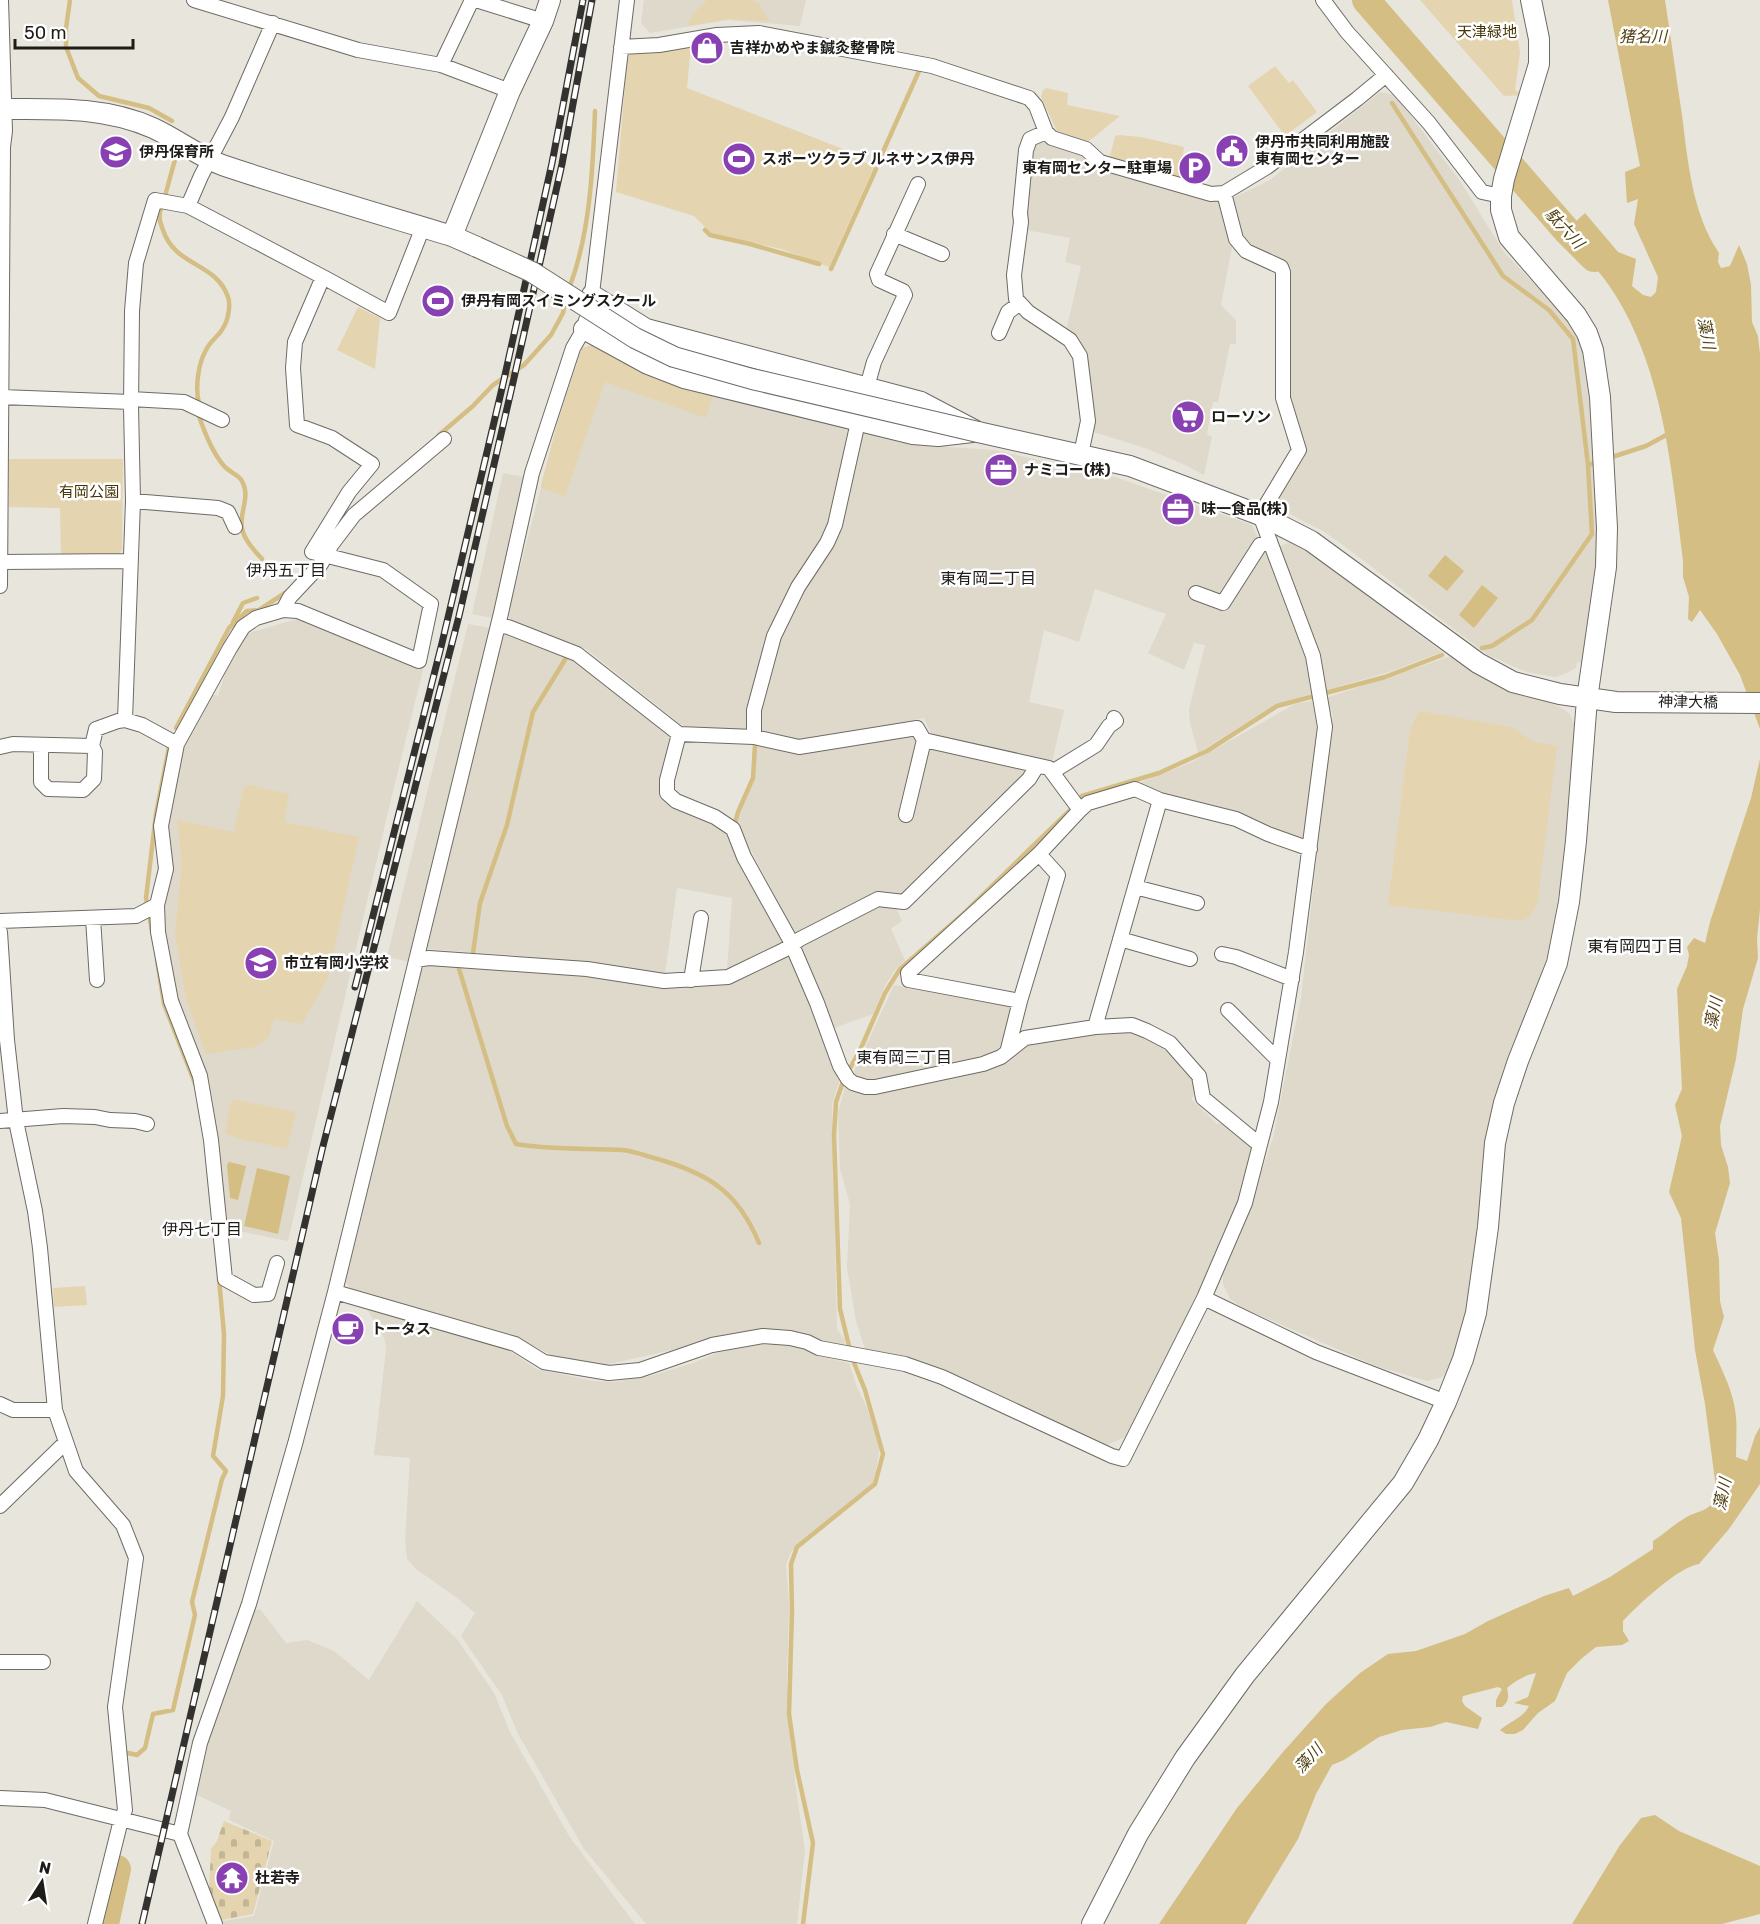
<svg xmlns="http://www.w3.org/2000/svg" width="1760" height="1924" font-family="Rubik,'Noto Sans JP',sans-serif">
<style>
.built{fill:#ded9ca}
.cemetery{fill:url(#cemetery-stones)}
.green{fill:#e4d5b0}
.water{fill:#d4be83}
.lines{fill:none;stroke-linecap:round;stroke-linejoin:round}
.stream{stroke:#d4be83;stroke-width:4.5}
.river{stroke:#d4be83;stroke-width:28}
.street-casing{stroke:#6e6b65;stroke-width:16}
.secondary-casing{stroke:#6e6b65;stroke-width:22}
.street{stroke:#fff;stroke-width:14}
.secondary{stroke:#fff;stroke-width:20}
.rail-casing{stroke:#33322e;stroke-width:7}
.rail{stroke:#fff;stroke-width:4.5;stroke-dasharray:14;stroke-linecap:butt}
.secondary-bridge-casing{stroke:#6e6b65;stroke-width:22;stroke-linecap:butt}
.secondary-bridge{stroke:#fff;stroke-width:20}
.labels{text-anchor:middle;stroke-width:5;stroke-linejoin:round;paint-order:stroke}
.park-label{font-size:15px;fill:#463605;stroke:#fff}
.poi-label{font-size:15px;font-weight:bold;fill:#1d1c19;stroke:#fff;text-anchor:start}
.street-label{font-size:15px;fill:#1d1c19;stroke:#fff}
.water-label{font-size:16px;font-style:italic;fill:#524214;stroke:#fff}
.neighbourhood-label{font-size:16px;fill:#1d1c19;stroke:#fff}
</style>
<defs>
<pattern id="cemetery-stones" width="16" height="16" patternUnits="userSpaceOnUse" patternTransform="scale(1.5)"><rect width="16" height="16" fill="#e4d5b0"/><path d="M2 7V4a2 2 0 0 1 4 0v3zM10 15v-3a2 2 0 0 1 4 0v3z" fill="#c3b697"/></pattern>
</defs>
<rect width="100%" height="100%" fill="#e8e5dd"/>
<path class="built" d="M644,0H806L800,26L728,20L650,33L641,23Z
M1380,92L1395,95L1460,181L1504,252L1575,327L1585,350L1594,422L1598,547L1593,601L1582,663L1577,662L1576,668L1565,674L1555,677L1526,672L1488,655L1343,545L1323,531L1272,505L1304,449L1289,404L1291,267L1251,249L1243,237L1233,198L1270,180Z
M1041,140L1077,148L1098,167L1134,179L1221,203L1233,242L1221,305L1236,320V344H1230L1218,402H1213L1207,434L1212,437L1204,475L1185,465L1145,448L1090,431L1088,365L1084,352L1066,331L1081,266L1065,262L1070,238L1026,230L1032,144Z
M582,348L849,426L850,436L830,526L800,576L749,730L683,726L586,649L511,621L508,615L558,421Z
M864,430L948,447L994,450L1115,477L1252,525L1278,582L1308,665L1314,693L1275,705L1198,753L1190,723L1189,709L1205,645L1194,643L1184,670L1148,653L1166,614L1095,589L1079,642L1044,630L1029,702L1064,710L1052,762L933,738L924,718L803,742L758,731V711L780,631L840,527Z
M503,473L524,477L492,618L472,614Z
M1293,541L1308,550L1442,652L1392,671L1324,691L1279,551L1280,546Z
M301,618L402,656L400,661L423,670L391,799L288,1241L228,1229L208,1080L177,1002L161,924L171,865L165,834L180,746L207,693L218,696L224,677L219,672L242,635Z
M468,624L490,628L410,962L387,957Z
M502,634L570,658L672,738L664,788L732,835L785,942L727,970L732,898L677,888L665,974L590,963L543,960L511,955L427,949Z
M1451,656L1501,685L1560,707L1570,714L1576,728L1568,837L1551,939L1547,957L1501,1091L1478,1258L1465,1322L1452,1367L1442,1377L1427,1381L1376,1366L1243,1308L1230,1299L1223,1284V1269L1248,1212L1273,1138L1301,997L1333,715L1326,698Z
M1312,701L1317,729L1316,755L1308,819L1304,837L1299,843L1167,799L1137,784L1190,763L1295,704Z
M912,735L917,743L1023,768L1026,777L906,896L796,937L737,823L739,812L755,778L756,744L804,754Z
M882,903L895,906L902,921L891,929L905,960L895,970L884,987L873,1014L834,1028L818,984L799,945Z
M787,957L792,958L841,1076L832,1104L837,1329L845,1341L844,1347L824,1343L802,1333L781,1329L764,1330L604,1365L553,1356L513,1335L350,1289L346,1282L421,969L432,964L732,981Z
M894,985L1012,1004L1005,1046L993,1057L870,1083L852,1076Z
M1127,1029L1167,1046L1200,1086L1191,1099L1217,1124H1223L1253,1146L1238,1210L1127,1436L1107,1445L928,1365L900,1357L866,1352L856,1321L847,1268L850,1204L840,1169L838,1112L846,1084L869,1092L1025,1044Z
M367,1309L510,1351L536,1369L594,1381L614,1382L650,1376L693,1363L717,1353L756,1345L781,1344L800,1347L822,1357L849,1363L856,1385L867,1408L880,1446L874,1482L798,1545L791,1552L786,1565L789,1605L787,1681L793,1728L795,1782L805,1850L797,1924H646L584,1849L517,1732L502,1695L461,1636L475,1613L456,1597L416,1569L407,1559L405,1541L410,1458L374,1455L386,1349L385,1340Z
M417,1601L457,1639L494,1693L510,1732L569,1836L635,1924H219L218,1922L254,1916L274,1841L229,1820L231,1811L197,1795L213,1722L253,1611L260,1609L286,1643L307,1640L334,1651L369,1680Z"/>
<path class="cemetery" d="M224,1821L272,1841L253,1914L221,1920L209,1889L211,1849L217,1841Z"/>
<path class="green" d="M707,0H752L759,4L769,21L727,19L688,26L692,15Z
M1420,0H1512L1520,53L1515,90L1523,95L1504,96Z
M691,44L687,88L843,149V152L874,167L829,267L781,249L711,233L694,216L616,192L627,61L631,52Z
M1275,66L1289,83L1293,80L1317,112L1285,136L1248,86Z
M1046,88L1068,93L1067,105L1120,116L1088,142L1063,135L1057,131L1041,97L1043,90Z
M1119,135L1141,137L1184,147L1180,177L1109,160L1115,136Z
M358,307L380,318L375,369L337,350Z
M597,343L711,392L713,396L706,418L605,382L565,496L541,488V485L558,421L582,348Z
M9,459H123L122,550L117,556H61L60,508L9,507Z
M1419,711L1512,727L1533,742L1557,746L1537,905L1529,917L1521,921L1388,905L1410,730Z
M249,785L289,794L284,822L359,837L328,978L302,1024L274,1019L269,1037L255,1047L206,1054L186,999L175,932L182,862L177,820L234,832L243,789Z
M232,1099L296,1112L287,1148L243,1140L225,1133Z
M85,1286L87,1305L54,1307L53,1288Z"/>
<path class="water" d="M1608,0H1665C1671,38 1676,77 1682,115C1688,162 1692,213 1719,253L1718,262L1721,268L1730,266L1739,245L1747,264L1751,285L1752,322L1758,336L1760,354V729L1740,675L1717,634L1700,610L1692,622L1688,619L1689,597L1683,577V561C1672,473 1664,374 1616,296C1602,273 1582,253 1563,233L1585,213L1618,252L1636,259L1632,286L1643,295L1651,297L1656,292L1658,277L1634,224L1638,199L1627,203L1625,172L1640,166Z
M1445,555L1464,571L1447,591L1428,576Z
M1482,585L1498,598L1474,628L1459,615Z
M1760,759V909L1757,939L1758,958L1743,1009L1736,1059L1720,1126L1721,1145L1728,1167L1730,1183L1715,1233L1719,1260L1720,1301L1724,1317L1713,1350C1721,1368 1730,1385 1734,1404C1738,1422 1736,1440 1736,1457L1747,1461L1755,1436L1760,1427V1484L1729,1529L1699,1564C1678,1567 1638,1605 1623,1621V1631L1629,1641L1622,1645L1596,1647L1581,1659L1567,1673L1555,1701L1538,1713L1523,1730L1515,1734H1506L1500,1730C1510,1721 1523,1718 1529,1706L1514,1703L1528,1697L1536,1673C1525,1675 1515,1681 1507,1688C1509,1697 1509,1701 1502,1707H1496V1700L1502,1689L1498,1687L1463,1696L1462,1701L1465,1706L1482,1718L1478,1729L1446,1722L1430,1727L1402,1730L1379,1737L1344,1760L1332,1765L1316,1794L1298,1839L1246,1924H1159L1237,1808L1283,1752L1326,1704L1360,1673L1388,1654L1416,1651L1465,1634L1488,1621L1544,1596L1569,1588L1573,1596L1610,1577L1653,1549V1541C1663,1535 1672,1526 1682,1520C1697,1509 1707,1515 1717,1496L1705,1404L1695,1350L1681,1218L1669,1192L1682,1136L1675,1105L1682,1089L1677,989L1687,966L1689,955L1687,947L1694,938L1705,943L1710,922L1751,798Z
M229,1162L246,1166L238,1200L230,1198L227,1165Z
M257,1168L290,1176L278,1234L244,1226Z
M1655,1815L1679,1831L1760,1866V1914L1722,1924H1572L1620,1845L1641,1818Z"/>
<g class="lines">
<path class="stream" d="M70,0L66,28V47L78,78L99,96L149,108L172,121
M1392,103L1503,276L1549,310L1573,339L1588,465
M878,163L919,71
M165,196L176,156
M161,208C158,217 160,222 163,230C175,267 216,262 228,297C231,305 228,321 223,328C219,336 210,341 206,350C198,364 195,388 199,403
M705,230L710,235L750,244L819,264
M831,269L876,169
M569,288C590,235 593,168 595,111
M199,416C205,434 212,452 224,466C229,472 239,475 242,481C251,497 239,512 242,528C244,540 254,550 262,559
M439,435L473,406L493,385L524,365L551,335L563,313L566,299
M1609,458L1646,446L1670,433
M233,622L243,603L257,598
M1482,648L1492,646L1532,620L1592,534L1588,465L1598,462
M176,728L229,628L247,611L259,610L288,591
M1082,796L1159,773L1207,751L1277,706L1385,677L1442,655
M735,823L738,812L753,778L755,745
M152,931L146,898L156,814L169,747
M473,953L480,903L507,825L533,712L566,658
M157,960L164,1004L196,1086
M459,969L507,1126L516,1144C550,1150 587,1148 622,1150C634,1151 646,1156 658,1159C709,1174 738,1192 759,1243
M848,1072L861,1048L885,993L900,969L962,915L1070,810
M844,1079L836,1102L834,1135L840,1309L850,1350
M128,1753L137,1755L145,1748L153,1714L173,1710L195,1615L192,1602L222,1479L226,1471L213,1456L223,1396L224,1334L219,1279
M803,1924L813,1843L797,1770L789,1714L792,1611L791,1564L797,1547L875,1484L883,1454L865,1390L852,1358"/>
<path class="river" d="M1366,0L1567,231L1594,258
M105,1924L117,1869"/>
<defs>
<path id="street" d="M194,0L358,50L441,65L472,0
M476,0L543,21
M1323,0L1347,32L1429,123L1482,192L1501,196
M621,47L659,45L717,35L759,33L932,66L1029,98L1036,106L1046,132L1052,138L1086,149L1100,162L1211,194L1224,193L1267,167L1357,99L1386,75
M441,65L510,91
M1046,132L1030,139L1026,150L1020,213L1021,222L1014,275L1016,299L1028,312L1070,340L1080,356L1088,421L1081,454
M188,206L201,176L232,117L273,23
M894,234L942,254
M323,277L389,313L423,227
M591,302L627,0
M999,333L1008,312L1019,304
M867,387L874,362L905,295L903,291L879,280L877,274L918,184
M2,397L131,402
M131,399L184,402L222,420
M133,501L218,508L228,512L235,527
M1,562L131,561
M0,586L3,147L5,131L1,0
M1196,593L1223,603L1260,545L1270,541
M283,610L290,597L321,564L332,544L354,515L444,439
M498,625L508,627L577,654L679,734L754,737L799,747L917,728L924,740L1049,768L1080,810L1088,803L1135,789L1160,800L1236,819L1268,834L1310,849
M125,720L142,725L177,744
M679,734L667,780V793L676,801L715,817L733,829L744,857L789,938L817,1003L840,1066L848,1079L853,1083L866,1087H875L983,1064L1001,1057L1025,1038L1095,1027L1132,1025L1147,1031L1170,1043L1199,1076L1203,1098L1260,1145
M754,737V710L774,636L798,587L827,543L835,525L858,422
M41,746V782L48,789L83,790L94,779L95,752L92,746
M0,747L13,744L92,746L96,729L118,721L125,720L133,501L131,406L132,311L136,263L155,200L188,206L323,277L295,342L293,368L297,425L332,438L372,464L349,492L312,552L383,570L431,604L419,661L298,611L283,610L256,618L243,627L230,648L177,744L161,826L166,869L157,905L136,916L0,921
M1052,772L1096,745L1109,726L1116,721L1114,718
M906,815L924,740
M1135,887L1197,903
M157,905L158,932L171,1001L200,1076L211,1140L225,1279L254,1295L268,1294L277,1263
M93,918L97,980
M0,932L7,1040L16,1121L35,1211L40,1248L55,1410L76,1471L123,1525L136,1558L115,1707L125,1810L121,1820L95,1924
M1120,939L1190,959
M1222,954L1236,957L1292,979
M416,960L429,958L587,969L664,981L728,977L784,950L800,939L878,899L904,902L1029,779L1037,766
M691,980L701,918
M1020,1001L909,980L908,973L1039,854
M1228,1010L1278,1060
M1095,1027L1160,800
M1008,1049L1020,1001L1058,875L1039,854L1080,810
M0,1121L63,1116L95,1117L110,1120L135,1121L147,1124
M335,1292L515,1344L544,1362L609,1373L640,1370L712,1345L763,1336L790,1338L807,1342L819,1348L905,1364L942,1377L1112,1456L1123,1459L1204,1298L1245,1203L1271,1102L1296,952L1325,727L1313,656L1260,515L1299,450L1283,398V272L1281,267L1246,251L1236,239L1224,193
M1204,1298L1316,1352L1446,1402
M0,1404L13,1410H55
M0,1506L66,1442
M0,1662H43
M0,1798L45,1800L180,1834
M215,1924L180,1834L200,1743L249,1604L295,1444L335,1292L501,613L532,473L573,348L584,329L586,320"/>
<path id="secondary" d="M0,109C52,109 104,106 153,128C177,139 201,158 225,166C300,191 376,213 452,236L477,247
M452,236L510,91L543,21L550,0
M592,295L646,329L921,402L978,432L1130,466L1260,515L1311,541L1478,663L1513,682L1560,694L1616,702L1760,703
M584,329L648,364L684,378L913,434L938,436L972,432
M1092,1924L1138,1834L1185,1758L1245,1675L1403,1483L1428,1440L1446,1402L1463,1359L1476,1313L1488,1227L1495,1143L1504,1103L1518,1061L1557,963L1569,902L1576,841L1587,699L1606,567L1607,528L1600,397L1593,350L1587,333L1576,315L1509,237L1501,210V196L1504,179L1539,64V39L1531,0"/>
</defs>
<use href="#street" class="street-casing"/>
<use href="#secondary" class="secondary-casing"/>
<use href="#street" class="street"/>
<use href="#secondary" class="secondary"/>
<defs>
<path id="rail" d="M355,987L442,643L503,384L552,163L583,0
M142,1924L322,1150L459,616L514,378L562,164L592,0"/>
</defs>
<use href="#rail" class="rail-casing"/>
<use href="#rail" class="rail"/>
<defs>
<path id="secondary-bridge" d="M477,247L532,272L635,338L674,357L752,379L978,432"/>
</defs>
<use href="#secondary-bridge" class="secondary-bridge-casing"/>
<use href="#secondary-bridge" class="secondary-bridge"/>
</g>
<defs>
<symbol id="shop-disc" viewBox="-11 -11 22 22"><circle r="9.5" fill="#8840b3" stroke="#fff"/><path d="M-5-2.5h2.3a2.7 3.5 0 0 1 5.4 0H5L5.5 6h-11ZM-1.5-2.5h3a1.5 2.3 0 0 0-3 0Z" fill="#fff"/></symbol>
<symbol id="civic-disc" viewBox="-11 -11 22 22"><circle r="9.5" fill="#8840b3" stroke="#fff"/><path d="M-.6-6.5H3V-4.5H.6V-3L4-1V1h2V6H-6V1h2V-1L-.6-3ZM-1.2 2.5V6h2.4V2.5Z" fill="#fff"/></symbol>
<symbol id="school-disc" viewBox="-11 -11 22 22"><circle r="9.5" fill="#8840b3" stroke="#fff"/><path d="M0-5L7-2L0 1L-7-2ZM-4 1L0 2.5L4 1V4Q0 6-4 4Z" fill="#fff"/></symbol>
<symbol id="stadium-disc" viewBox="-11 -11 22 22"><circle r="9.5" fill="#8840b3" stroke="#fff"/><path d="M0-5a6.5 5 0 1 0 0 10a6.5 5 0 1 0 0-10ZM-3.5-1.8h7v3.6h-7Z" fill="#fff"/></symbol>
<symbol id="parking-disc" viewBox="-11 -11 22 22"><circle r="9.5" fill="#8840b3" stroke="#fff"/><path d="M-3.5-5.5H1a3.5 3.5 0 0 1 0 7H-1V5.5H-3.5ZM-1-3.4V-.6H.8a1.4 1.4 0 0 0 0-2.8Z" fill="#fff"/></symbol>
<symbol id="supermarket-disc" viewBox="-11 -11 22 22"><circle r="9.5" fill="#8840b3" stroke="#fff"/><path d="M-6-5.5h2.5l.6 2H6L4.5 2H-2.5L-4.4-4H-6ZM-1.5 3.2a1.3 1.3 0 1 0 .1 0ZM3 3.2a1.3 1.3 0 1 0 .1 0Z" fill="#fff"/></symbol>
<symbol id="office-disc" viewBox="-11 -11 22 22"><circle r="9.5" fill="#8840b3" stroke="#fff"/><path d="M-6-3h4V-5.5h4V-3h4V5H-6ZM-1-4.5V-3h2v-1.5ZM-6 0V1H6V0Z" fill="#fff"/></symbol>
<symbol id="cafe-disc" viewBox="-11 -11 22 22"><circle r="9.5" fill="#8840b3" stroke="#fff"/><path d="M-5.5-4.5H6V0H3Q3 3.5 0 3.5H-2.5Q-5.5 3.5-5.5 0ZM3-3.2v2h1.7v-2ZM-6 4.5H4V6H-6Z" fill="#fff"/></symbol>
<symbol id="temple-disc" viewBox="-11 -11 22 22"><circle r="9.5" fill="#8840b3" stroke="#fff"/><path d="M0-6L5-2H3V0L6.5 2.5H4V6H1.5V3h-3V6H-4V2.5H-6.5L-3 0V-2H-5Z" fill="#fff"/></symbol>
</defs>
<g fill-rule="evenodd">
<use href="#shop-disc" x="688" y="29" width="38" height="38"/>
<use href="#civic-disc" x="1213" y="132" width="38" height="38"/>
<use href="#school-disc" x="97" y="133" width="38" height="38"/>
<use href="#stadium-disc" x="720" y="140" width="38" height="38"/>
<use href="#parking-disc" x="1176" y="149" width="38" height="38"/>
<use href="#stadium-disc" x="419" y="282" width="38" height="38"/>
<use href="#supermarket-disc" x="1169" y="398" width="38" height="38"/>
<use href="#office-disc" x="982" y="451" width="38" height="38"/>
<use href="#office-disc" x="1159" y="490" width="38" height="38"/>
<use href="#school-disc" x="242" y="944" width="38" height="38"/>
<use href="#cafe-disc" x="329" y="1310" width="38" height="38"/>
<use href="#temple-disc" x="213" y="1859" width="38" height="38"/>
</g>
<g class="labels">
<g class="park-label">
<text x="1487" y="37">天津緑地</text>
<text x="89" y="497">有岡公園</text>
</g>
<g class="poi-label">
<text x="730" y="53">吉祥かめやま鍼灸整骨院</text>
<text x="1255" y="147">伊丹市共同利用施設<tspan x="1255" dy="17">東有岡センター</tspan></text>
<text x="139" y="157">伊丹保育所</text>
<text x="762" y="164">スポーツクラブ ルネサンス伊丹</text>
<text x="1172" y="173" text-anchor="end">東有岡センター駐車場</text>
<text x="461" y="306">伊丹有岡スイミングスクール</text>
<text x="1211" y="422">ローソン</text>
<text x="1024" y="475">ナミコー(株)</text>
<text x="1201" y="514">味一食品(株)</text>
<text x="284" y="968">市立有岡小学校</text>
<text x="371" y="1334">トータス</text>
<text x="255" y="1883">杜若寺</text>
</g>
<g class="street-label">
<text transform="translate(1688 702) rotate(1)" y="5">神津大橋</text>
</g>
<g class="water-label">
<text x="1643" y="42">猪名川</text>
<text transform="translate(1565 228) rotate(47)" y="6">駄六川</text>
<text transform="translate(1707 333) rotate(79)" y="6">藻川</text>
<text transform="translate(1713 1013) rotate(-79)" y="6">藻川</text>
<text transform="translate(1722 1494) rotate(-78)" y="6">藻川</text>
<text transform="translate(1308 1758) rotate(-47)" y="6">藻川</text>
</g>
<g class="neighbourhood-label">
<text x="286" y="576">伊丹五丁目</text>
<text x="988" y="584">東有岡二丁目</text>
<text x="1635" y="952">東有岡四丁目</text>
<text x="904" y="1063">東有岡三丁目</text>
<text x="202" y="1235">伊丹七丁目</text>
</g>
</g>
<g transform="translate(42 1882) rotate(12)" stroke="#ffffff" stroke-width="4.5" paint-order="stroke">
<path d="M0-4.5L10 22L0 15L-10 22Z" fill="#1d1c19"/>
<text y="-9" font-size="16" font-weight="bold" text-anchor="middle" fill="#1d1c19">N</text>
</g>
<path d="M15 39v9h118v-9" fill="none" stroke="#1d1c19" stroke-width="3"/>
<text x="24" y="39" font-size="18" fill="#1d1c19" stroke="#ffffff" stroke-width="4.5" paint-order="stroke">50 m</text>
</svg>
